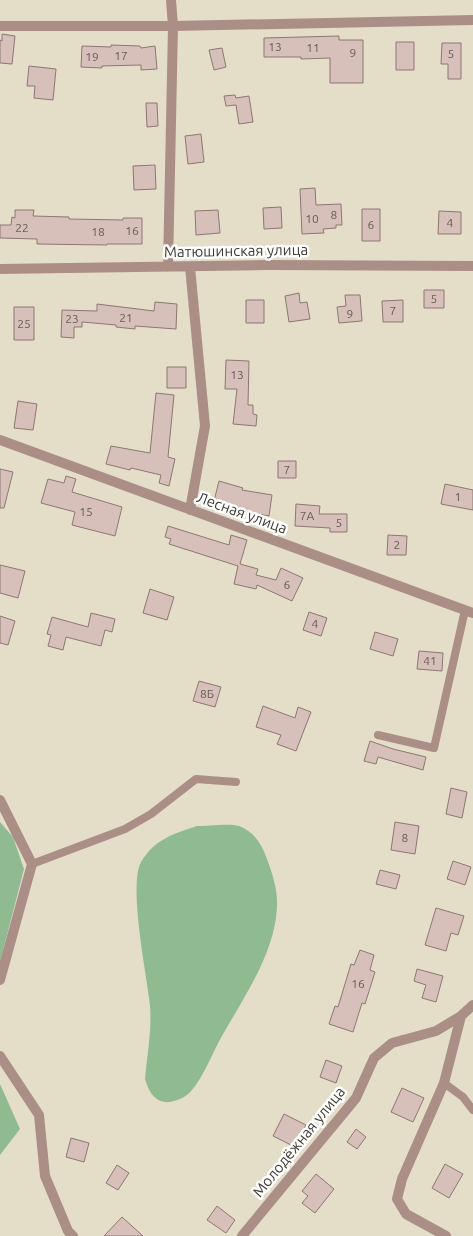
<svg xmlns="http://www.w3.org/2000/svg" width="473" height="1236" font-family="Ubuntu,sans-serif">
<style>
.green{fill:#90bb91}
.building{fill:#d7bfba;stroke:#8d7773}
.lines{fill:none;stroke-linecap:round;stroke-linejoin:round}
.lane{stroke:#ab8f87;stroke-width:8}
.street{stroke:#ab8f87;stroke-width:10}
.labels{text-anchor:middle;stroke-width:5;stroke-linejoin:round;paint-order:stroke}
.number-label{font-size:12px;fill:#645d55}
.street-label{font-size:15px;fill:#3e3c33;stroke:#fff}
</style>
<rect width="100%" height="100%" fill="#e4dec9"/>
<path class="green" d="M0,822L13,837L24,869L0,962Z
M197,826C208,826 229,823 239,826C254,831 262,845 267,859C273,875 278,891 277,907C275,953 244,997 222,1036C213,1051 199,1089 184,1097C164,1108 151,1101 145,1079C147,1056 152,1029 150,1006C147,975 128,887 141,862C155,839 173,834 197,826Z
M0,1084L20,1129L0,1155Z"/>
<path class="building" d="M2,34L15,36L12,64L0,63V40L2,41Z
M339,36V40H363V83H330V58L301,59V57H264V38Z
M396,42H414V70H396Z
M442,43H461V79H448V64H441Z
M111,45L140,46L141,48L155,46L157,69L141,70V65L102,66V68L81,67L82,46L111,47Z
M222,48L226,67L214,70L209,50Z
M29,66L56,69L53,100L34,98L35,86H27Z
M235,95L236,98L249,96L253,122L239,124L236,105L226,106L224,96Z
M146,103H157L158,126L147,127Z
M201,134L204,162L188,164L185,136Z
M155,165L156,189L134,190L133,166Z
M315,188L316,205L341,204L342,225H336V228L323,229L324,233L302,234L300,189Z
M281,207L282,228L264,229L263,208Z
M362,209H380V241H362Z
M15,210H34L33,216L69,217V219L123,220V218H142V244H107V245L37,244V239L0,238V225H11L12,217L15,218Z
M218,210L220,233L196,235L195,211Z
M439,211L461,212V234H438Z
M424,290H444V308H424Z
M299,293L300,303L307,302L310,319L289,322L285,296Z
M345,295H360L362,321L339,323L337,307L346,306Z
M246,300H264V323H246Z
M403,300V322H383L382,301Z
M155,302L177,304L176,329L135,326V329L116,327V325L82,322V327H74V338L61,337L62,310L97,311V304L154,311Z
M14,307H34V340H14Z
M226,360L249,361L248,405H253V414L257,415L256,426L233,424L237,389H225Z
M167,367H186V388H167Z
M156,393L174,395L168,457L175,459L169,486L159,483L161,475L131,468L130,470L106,464L111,446L150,453Z
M18,401L37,404L33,430L14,428Z
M278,461H296V478H278Z
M0,469L13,472L4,508H0Z
M66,476L76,479L72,492L122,507L115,536L72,525L75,512L41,503L48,479L64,483Z
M219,481L243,488L242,490L272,495L269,516L245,512V510L214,501Z
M445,484L473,490V510L441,504Z
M296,504L320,506L319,514H347V532H330V528L295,526Z
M168,526L229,545L231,535L247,540L240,564L258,569L256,575L276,580L281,568L303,578L292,601L257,585L256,589L234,584L238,566L169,544L171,539L165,537Z
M388,535L407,536L406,555H387Z
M0,565L25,571L18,598L0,593Z
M150,589L174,597L167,620L143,613Z
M309,612L327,618L321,636L303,630Z
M91,613L115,619L112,632L105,630L101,646L66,637L63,650L48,646L51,635L47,634L52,617L88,627Z
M0,616L15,621L8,645L0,643Z
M375,632L398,639L393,656L370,649Z
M419,651L443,653L442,671L417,669Z
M199,681L221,687L215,707L193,701Z
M263,706L295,718L298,707L311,712L296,751L277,744L281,735L256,727Z
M370,741L393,749L426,757L423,770L378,757L376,764L364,761Z
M451,788L467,792L462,818L446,814Z
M395,822L419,826L415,854L391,850Z
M453,861L471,867L465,885L447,879Z
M380,870L400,875L396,889L376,884Z
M436,908L464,916L458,935L451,933L446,951L425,945Z
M360,950L374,955L370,970L375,972L365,1004L362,1003L353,1032L329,1024L335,1006L338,1007L351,964L354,965Z
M417,969L443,976L436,1002L422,998L426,985L414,981Z
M326,1060L342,1066L336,1083L320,1077Z
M402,1088L424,1098L413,1122L391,1112Z
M284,1114L306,1125L295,1147L273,1136Z
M356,1129L366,1137L357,1149L347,1142Z
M71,1138L89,1143L84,1162L66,1157Z
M445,1164L463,1174L449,1198L432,1188Z
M117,1165L129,1173L118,1190L106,1183Z
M316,1174L334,1189L315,1213L302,1203L308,1196L302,1191Z
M217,1206L235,1220L226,1233L207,1220Z
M122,1217L143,1236H104Z"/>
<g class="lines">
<path class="lane" d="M378,735L434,748L465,610
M32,864L125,829L151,814L196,779L236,782
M444,1083L463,1097L473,1110"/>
<path class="street" d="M0,26H173L473,20
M168,267L173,26L171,0
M0,269L268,265L473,266
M0,440L473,613
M190,510L205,426L190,267
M0,800L32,864L0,980
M0,1056L39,1115L45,1176L68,1231L73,1236
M242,1236L356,1098L374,1058L392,1043L436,1031L461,1016L473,1005
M446,1236L406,1214L397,1199L402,1179L444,1083L461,1016"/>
</g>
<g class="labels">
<g class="number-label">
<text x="275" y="51">13</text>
<text x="313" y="52">11</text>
<text x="353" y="57">9</text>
<text x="451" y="58">5</text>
<text x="121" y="60">17</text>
<text x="92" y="61">19</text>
<text x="334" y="219">8</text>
<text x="312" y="223">10</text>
<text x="450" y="227">4</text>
<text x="371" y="229">6</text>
<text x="22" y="232">22</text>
<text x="132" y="235">16</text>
<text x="98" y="236">18</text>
<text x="434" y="303">5</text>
<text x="393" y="315">7</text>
<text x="350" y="318">9</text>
<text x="126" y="322">21</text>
<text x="72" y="323">23</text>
<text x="24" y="328">25</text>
<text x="237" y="379">13</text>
<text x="287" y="474">7</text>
<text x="458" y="501">1</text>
<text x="86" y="516">15</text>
<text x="307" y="520">7А</text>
<text x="339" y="527">5</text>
<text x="397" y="549">2</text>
<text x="287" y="589">6</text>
<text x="315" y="628">4</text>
<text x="430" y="665">41</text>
<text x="207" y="698">8Б</text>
<text x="405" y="842">8</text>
<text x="358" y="988">16</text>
</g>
<g class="street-label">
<text transform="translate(236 251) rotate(-1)" y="5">Матюшинская улица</text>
<text transform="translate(242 513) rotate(20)" y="5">Лесная улица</text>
<text transform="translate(299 1142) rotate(-51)" y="5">Молодёжная улица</text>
</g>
</g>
</svg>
